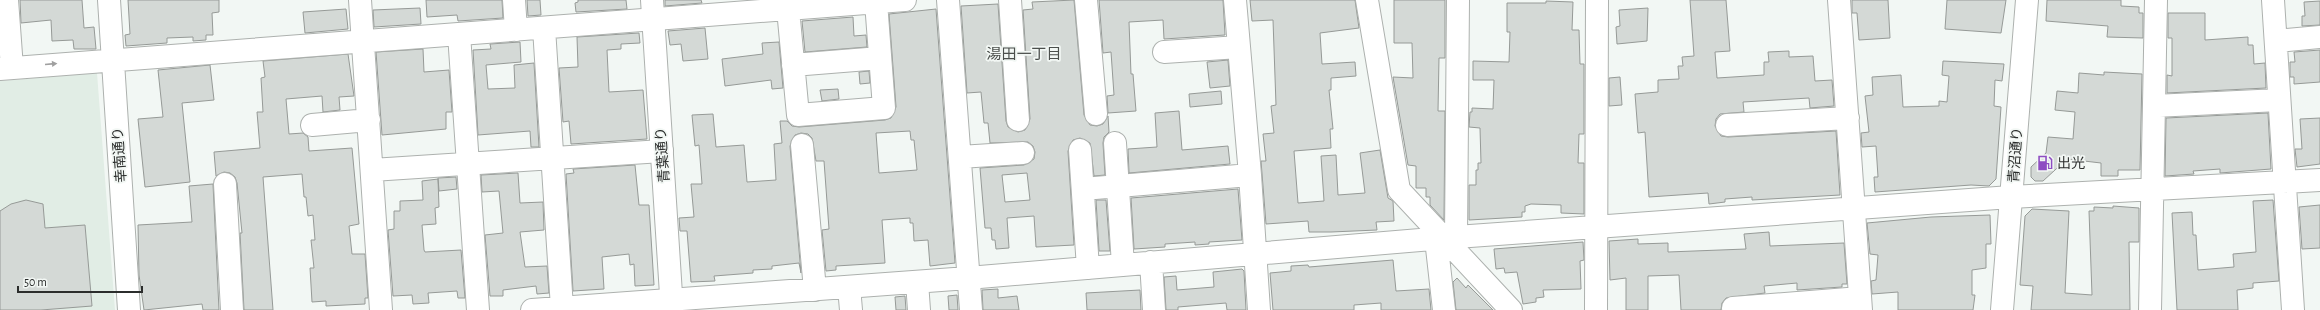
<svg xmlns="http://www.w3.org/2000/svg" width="2320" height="310" font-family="'Alegreya Sans','Noto Sans JP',sans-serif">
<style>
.built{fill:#e1ede5}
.building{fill:#d4d9d6;stroke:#969a97;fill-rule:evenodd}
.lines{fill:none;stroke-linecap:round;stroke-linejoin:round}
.minor-casing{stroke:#adb1ae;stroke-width:24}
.major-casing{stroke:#adb1ae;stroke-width:24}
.minor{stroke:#fff;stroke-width:22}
.major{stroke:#fff;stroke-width:22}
.oneway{fill:#a0a0a0}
.labels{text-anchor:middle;stroke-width:3.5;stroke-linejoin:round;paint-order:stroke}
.street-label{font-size:14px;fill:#2b2d2c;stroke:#f2f7f4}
.poi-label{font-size:14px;fill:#2b2d2c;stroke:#f2f7f4;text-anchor:start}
.neighbourhood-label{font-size:15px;fill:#4b4f4c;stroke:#f2f7f4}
</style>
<rect width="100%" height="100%" fill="#f2f7f4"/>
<path class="built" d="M97,73L115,310H0V81Z"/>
<path class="building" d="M20,0H82L84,28L94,27L96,49H74L73,40L52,41L51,20L21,23Z
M128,0H219V12L212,13L213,35H206V40L193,41V37L167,38V43L126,46L125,35L130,34Z
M426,0H502L503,18L458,21L457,15L427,17Z
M527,0H540L541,15L528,16Z
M578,0H626L627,9L576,12L575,3L578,2Z
M665,0H701L702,3L665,6Z
M1074,0L1084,115L1090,125L1097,126L1103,124L1108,116L1109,132L1104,137L1103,143L1105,175L1094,176L1090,143L1080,138L1073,140L1068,151L1074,245L1036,247L1034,216L1007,218L1009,248L996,249L995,240H992L991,228H985L980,168L1024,165L1034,159L1035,152L1033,146L1028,142L990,143L988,123H984L981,92L967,93L961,6L998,4L1006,121L1008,127L1018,132L1025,130L1030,119L1023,10L1033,9L1032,2ZM1027,173L1030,200L1005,202L1002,175Z
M1099,0H1223L1225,35L1164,39L1163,20L1129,22L1131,74H1133L1136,111L1108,113L1107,96L1114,95L1111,52L1103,53Z
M1250,0H1355L1359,28L1320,33L1322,64L1355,62L1356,76L1331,78V90H1329L1333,129H1330L1331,148L1294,151L1298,203L1324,201L1321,156L1336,155L1338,195L1365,193L1360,153L1380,150L1388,198L1393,201L1394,221L1376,222L1377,230L1331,232H1309L1308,221L1266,224L1261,161H1266L1263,134L1274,133L1271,106L1276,105L1273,20L1252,21Z
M1394,0H1445V58H1439L1438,111H1445L1444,220L1430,205V197H1426V188H1416V166L1408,165L1393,77L1413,78L1412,43H1394Z
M1690,0H1726L1730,51L1715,52L1717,78L1764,75V62H1769L1768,52L1789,51V57L1813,56L1815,81L1832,80L1834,106L1810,108L1809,98L1743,102L1744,112L1720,114L1716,119L1715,126L1721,136L1728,137L1836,131L1840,195L1752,200V197L1725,199V202L1709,204L1708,193L1649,197L1645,132L1638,133L1635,94L1658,92V80L1679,79L1678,66H1683L1682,57L1694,56Z
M1852,0H1888L1890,38L1859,40L1857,13H1852Z
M1947,0H2006L2001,33L1945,29Z
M2047,0H2121V6L2139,7V13H2143V38L2107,37L2108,26L2046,21Z
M1546,1L1573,2L1572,30H1579L1580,64H1584V134H1579L1578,163H1584V214L1561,213V205L1531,204L1525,206V212H1522V217L1469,220V185H1476V170H1478V163H1481L1480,128L1469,127L1470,112H1472V108L1493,109L1494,80H1473V61L1509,62L1510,32H1507V3H1546Z
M2320,1V25L2302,26V16H2305L2304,2Z
M420,8L421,24L374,27L373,10Z
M1648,8L1647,41L1617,44L1616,27L1620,26L1619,10Z
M346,9L348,29L305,33L303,12Z
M936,9L955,263L930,266L928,240L914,241L913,223H910V218L882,220L885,263L836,266V270L826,271L822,230L829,229L824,161H816L812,138L808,134L801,133L795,135L790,146L801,273L799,263L772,266V269L753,270V273L714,276L715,281L691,282L687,231H680L679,218L694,217L691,184H702L699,145L695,146L692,115L713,114L716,147L744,145L747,182L776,180L774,144L782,143L780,121H787L792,126L799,127L885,120L891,118L896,107L889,14ZM910,131L911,140H914L917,170L879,173L876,133Z
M2168,13H2205V40L2248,37V45H2253L2254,64L2265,63L2266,88L2167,93V75L2172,76V38H2168Z
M853,17L854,36L866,35L867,47L805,52L802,21Z
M705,28L708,59L683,61L681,44L670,45L668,31Z
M639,33L640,43L621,44V49L607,50L609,92L643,90L647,139L571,144L569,121L563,122L559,68L578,67L577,37Z
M520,42L521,62L486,65L488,89L515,88L514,65L534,63L539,147H531L530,131L478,135L473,50L491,49L490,44Z
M779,42L783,88L772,89L771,80L725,86L722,59L763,54L762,43Z
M423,49L424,72L449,70L452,112H446V129L382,135L376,52Z
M2320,50V82L2294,84V77H2290V62H2295L2294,52Z
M348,54L354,96L339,97L340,110L323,112L322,96L286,99L289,134L303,133L308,137L309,151L352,148L359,224L349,226L352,254H365L368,298H365V304L326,306V301L312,302L310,268H314L311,240H315L313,215L308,216L306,197H304L302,174L263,177L273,310H244L240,233H242L237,183L235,177L230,173L224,172L216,176L214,152L260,148L257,112H263L261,78L265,77L263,61Z
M1228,60L1230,86L1210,88L1207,62Z
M1943,61L2004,64L2002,81L1995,80L1994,106L2001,107L1996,179L1989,186L1971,185L1875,192L1874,177H1878L1876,146L1862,147L1861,133L1869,132L1865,96L1873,95L1872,77L1901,75L1903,107L1939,106V101L1947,102L1949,76L1942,75Z
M210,65L214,100L182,103L190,182L145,187L138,119L163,117L158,70Z
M869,71L870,83L860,84L859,72Z
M2104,72L2142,74L2140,170H2118V176H2101V163L2067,159L2043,181H2035L2031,177V167L2046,153L2048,137L2073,139L2075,112L2055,110L2057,91L2078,93L2079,73L2104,75Z
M1620,77L1622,105L1609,106V78Z
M838,89L839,99L822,101L820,90Z
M1221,91L1222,104L1190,107L1189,94Z
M1179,111L1182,150L1228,146L1230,164L1129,173L1128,149L1157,147L1155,113Z
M2268,113L2271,169L2220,173V169L2193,171L2194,174L2165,176L2166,118Z
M2320,118V164L2297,167L2295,149H2302L2300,119Z
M635,165L639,205H649L654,285L635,286L634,264L630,265L629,254L602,257L604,289L573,291L566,174L574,173L573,169Z
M518,173L520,203L543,202L544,230L520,232L525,267L547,266L549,293L537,294L536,286L503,290V296H490L485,235L503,233L499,191L482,192L481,175Z
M456,177L457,189L439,191L438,178Z
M438,179L439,207L435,208L436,224L422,225L424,250L425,252L461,250L465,298H458L457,291L428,293L429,303L413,304L412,295L393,296L388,230L394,229V211H400V201L423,200L422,181Z
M213,184L219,310H203L202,304L144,310L139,275L138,225L192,222L189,186Z
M1238,189L1242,240L1209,242V244L1195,245V242L1165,244V247L1134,249L1131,198Z
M26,200L43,204L45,228L85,225L92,306L41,310H0V211L11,204Z
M1096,200H1106L1110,251H1099Z
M2273,200L2279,281L2253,283V288L2237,290L2238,310H2177L2172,213L2192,212L2193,235H2196L2198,270L2234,267L2233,254L2256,252L2253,201Z
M2320,205V248L2302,249L2299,207Z
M2113,206L2139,208V242H2129L2130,310H2031L2033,286L2020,285L2025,216L2032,209L2069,211L2065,293L2092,295L2089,211H2094V207L2113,208Z
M1990,215L1991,244H1986V268L1972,270V295H1975L1973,310H1898V292L1872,294L1871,281L1876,280L1878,255L1870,254L1867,223L1931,217Z
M1769,232L1770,246L1844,243L1847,284H1842V287L1797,290V283L1764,286L1765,293L1726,298L1722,303L1721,310H1681L1679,275L1648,276V310H1626V278L1610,280L1609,241L1638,239V244L1668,243V252L1746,249L1744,234Z
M1583,242L1584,260L1580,261L1581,289L1543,290L1544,297L1536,298V302L1523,304L1517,272L1505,273L1504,268L1496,269L1494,249Z
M1393,260L1396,291L1429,289L1431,310H1381V303L1354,305V310H1273L1270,273L1291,271V266L1308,265L1309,267Z
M1242,269L1244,271L1246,310H1227L1226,303L1178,307V310H1166L1164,277L1176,276L1177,290L1214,287L1213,272Z
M1457,278L1466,288L1468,285L1493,310H1456L1453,282Z
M998,289V298L1017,296L1019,310H983L982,290Z
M1140,290L1141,310H1087L1086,293Z
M957,295L958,310H949L948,296Z
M905,296L906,310H896L895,297Z"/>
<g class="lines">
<defs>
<path id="minor" d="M7,0L12,68
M109,0L129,310
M360,0L381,310
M514,0L516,30
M948,0L971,310
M1010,0L1018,120
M1086,0L1096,114
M1235,0L1250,175L1259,310
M1367,0L1399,190L1511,310
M1839,0L1861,310
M2273,0L2293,310
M788,9L798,115L884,108L876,2
M544,28L562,308
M459,34L478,310
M2276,41L2320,37
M1164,52L1239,47
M793,65L880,58
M0,69C301,44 603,24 905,0
M2154,106L2279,100
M312,125L369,120
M1727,125L1848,118
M1115,143L1123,265
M802,145L815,290
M1080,150L1088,268
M960,157L1023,153
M372,170L662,151
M225,184L232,310
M1083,189L1250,175
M1456,237L1458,0
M1436,239L1444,310
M1151,262L1154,310
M917,282L919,310
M849,287L851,310
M1733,308L1860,298
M532,310L968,278L1456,237L2011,197L2320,180
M1596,310L1597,0
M2002,310L2027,0
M2150,310L2156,0"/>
<path id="major" d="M652,0L672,310"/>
</defs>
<use href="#minor" class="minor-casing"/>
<use href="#major" class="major-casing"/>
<use href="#minor" class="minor"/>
<use href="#major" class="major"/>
</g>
<defs><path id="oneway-solid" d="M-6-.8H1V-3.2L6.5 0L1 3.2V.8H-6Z"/></defs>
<use class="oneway" href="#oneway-solid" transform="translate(51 64) rotate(-5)"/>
<defs>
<symbol id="fuel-bare" viewBox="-9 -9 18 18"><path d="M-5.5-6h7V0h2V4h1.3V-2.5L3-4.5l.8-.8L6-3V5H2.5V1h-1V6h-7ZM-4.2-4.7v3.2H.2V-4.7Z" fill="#8e4dc2" stroke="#f2f7f4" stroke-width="2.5" paint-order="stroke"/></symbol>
</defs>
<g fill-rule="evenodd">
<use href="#fuel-bare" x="2034" y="152" width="22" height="22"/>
</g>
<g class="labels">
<g class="street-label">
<text transform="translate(119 155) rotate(-94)" y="5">幸南通り</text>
<text transform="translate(662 155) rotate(-94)" y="5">青葉通り</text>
<text transform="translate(2015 155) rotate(-86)" y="5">青沼通り</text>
</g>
<g class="poi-label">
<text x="2057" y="168">出光</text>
</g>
<g class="neighbourhood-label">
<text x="1024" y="59">湯田一丁目</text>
</g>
</g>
<path d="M18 286v6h124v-6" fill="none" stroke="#2b2d2c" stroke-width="2"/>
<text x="24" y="286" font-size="12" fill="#2b2d2c" stroke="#f2f7f4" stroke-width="3" paint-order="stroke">50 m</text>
</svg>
